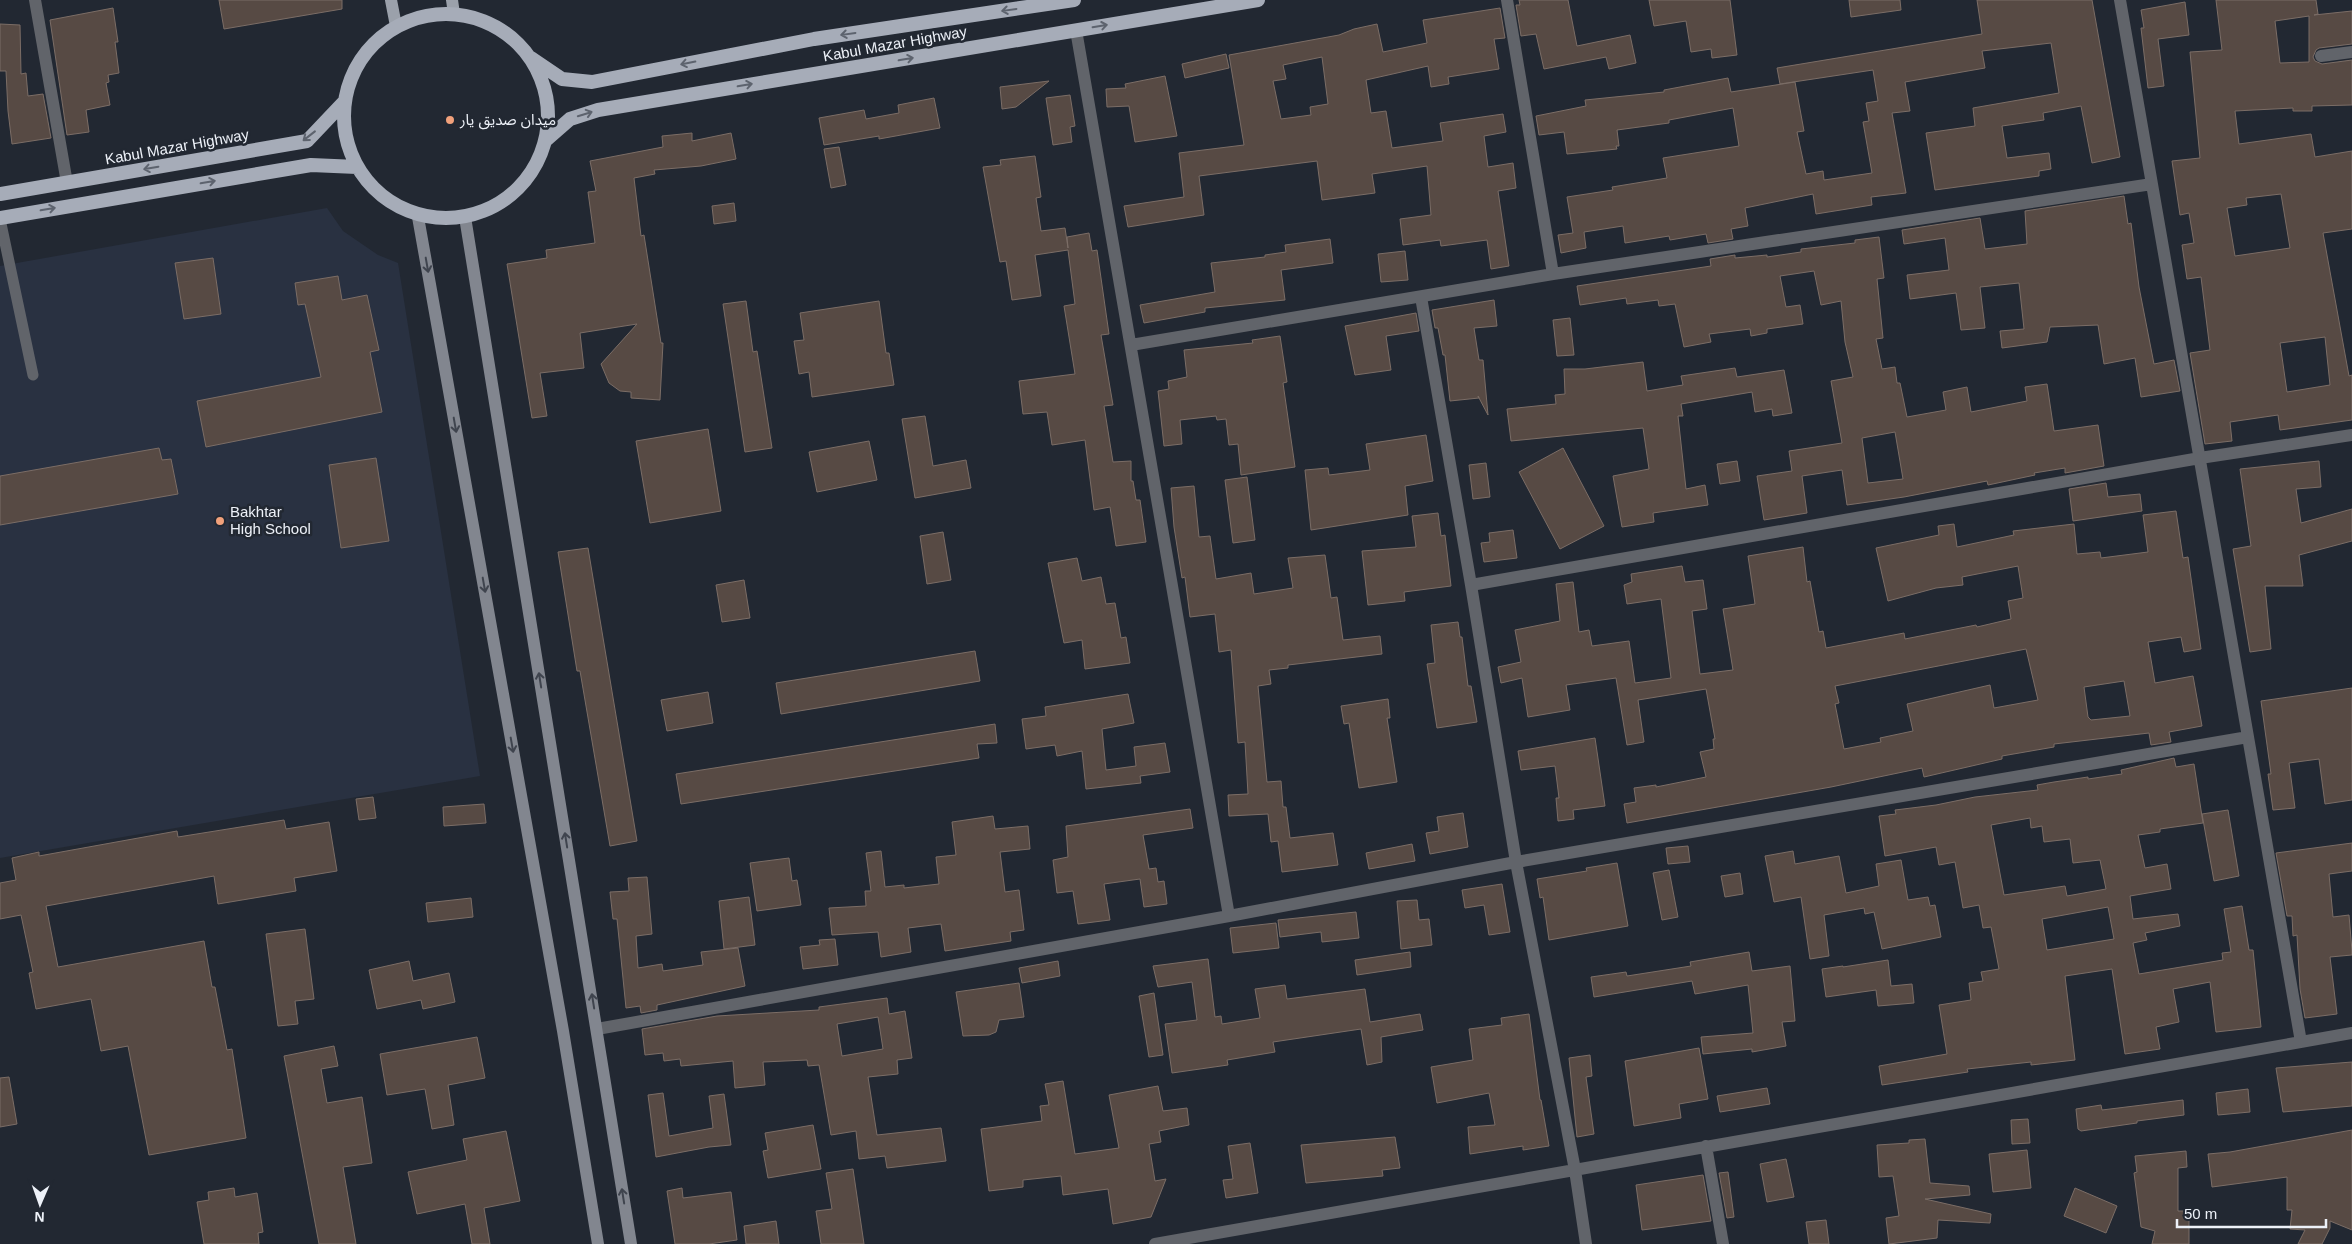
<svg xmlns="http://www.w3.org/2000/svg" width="2352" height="1244" font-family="Arial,'Noto Sans Arabic',sans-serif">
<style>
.built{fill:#293141}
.building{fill:#574a44;stroke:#7b6d66;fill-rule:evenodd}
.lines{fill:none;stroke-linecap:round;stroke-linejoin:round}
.service{stroke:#61646a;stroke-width:11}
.minor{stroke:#61646a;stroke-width:12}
.secondary{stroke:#82868f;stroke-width:12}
.primary{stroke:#9ba1ab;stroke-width:12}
.trunk{stroke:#a6acb8;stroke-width:14}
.oneway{stroke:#5d636e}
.oneway2{stroke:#3f444e}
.poi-dot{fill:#f1a17b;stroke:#222832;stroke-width:2}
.labels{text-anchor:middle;stroke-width:5;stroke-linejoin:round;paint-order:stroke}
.street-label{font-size:15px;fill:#edf1f8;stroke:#222832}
.poi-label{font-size:15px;fill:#edf1f8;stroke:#222832;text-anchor:start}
</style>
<rect width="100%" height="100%" fill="#222832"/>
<path class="built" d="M327,208L343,231L378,255L398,263L480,776L0,858V266Z"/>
<path class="building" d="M219,0H342V9L224,29Z
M1519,0H1568L1577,46L1630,35L1636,63L1609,69L1606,57L1544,69L1536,34L1521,36L1516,5H1520Z
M1649,0H1730L1737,55L1712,58L1711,49L1691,52L1686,21L1654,26Z
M1849,0H1900L1901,10L1851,17Z
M1977,0H2092L2120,157L2092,163L2081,106L2043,113L2044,120L2002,126L2007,158L2049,153L2051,169L2039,171V176L1935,190L1926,133L1975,126L1973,108L2059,93L2051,43L1982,51L1985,68L1905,82L1910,111L1892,113L1906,193L1871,197L1872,205L1816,214L1813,194L1745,208L1748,226L1731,229L1733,239L1708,243L1706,234L1670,240L1669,236L1625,243L1623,226L1584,232L1586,248L1561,253L1558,235L1573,233L1567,197L1613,190L1612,187L1667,178L1663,158L1739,146L1733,108L1669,120V123L1617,130L1619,146H1616L1617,149L1567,154L1564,132L1539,135L1536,116L1586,106L1585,100L1664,92V90L1728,78L1731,92L1795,82L1804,131L1797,132L1806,174L1823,171L1824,180L1872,173L1863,122L1869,121L1866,103L1878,101L1873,70L1780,84L1777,68L1982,34Z
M2216,0H2316L2318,14L2314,15L2352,11V44L2319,48L2316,50L2313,57L2315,61L2322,64L2352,60V105L2312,106V111H2293V108L2235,111L2239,144L2311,134L2315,157L2352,151V229L2323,233L2349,376L2352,375V420L2280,430L2278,415L2230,422L2232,441L2205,444L2190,353L2210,350L2201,277L2187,279L2182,245L2194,243L2189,213L2180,215L2172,161L2200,158L2190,52L2222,50ZM2309,16V62L2280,63L2275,21ZM2281,194L2290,248L2235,256L2227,208L2247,205L2246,198ZM2325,337L2330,385L2287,392L2280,343Z
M2185,2L2189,35L2158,39L2164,86L2148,88L2141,28H2144L2141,10Z
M113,8L118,42H115L119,73L108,75L109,82L106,83L110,105L86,110L89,132L67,135L50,20Z
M1500,8L1505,38L1494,39L1499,69L1448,77L1449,84L1431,87L1428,66L1366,80L1371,113L1386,111L1392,148L1443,141L1440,123L1503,114L1506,132L1484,136L1488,167L1513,163L1516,188L1498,191L1509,266L1491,269L1487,240L1441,246L1440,240L1403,245L1400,219L1431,215L1427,166L1372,174L1375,193L1322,200L1317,161L1199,176L1204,215L1128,227L1124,206L1184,197L1179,153L1244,145L1229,55L1339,35L1354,29L1377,24L1383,52L1427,43L1423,20ZM1322,57L1328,104L1310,107L1311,115L1281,119L1273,81L1286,79L1283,65Z
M0,24L20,25L21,74L26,73L28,96L43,94L51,138L12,144L8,111L6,71H0Z
M1226,54L1229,68L1185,78L1182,64Z
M1165,76L1177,136L1135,142L1129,106L1107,107L1106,89L1126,88L1125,84Z
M1049,81L1016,107L1002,109L1000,87Z
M1070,95L1075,126L1070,127L1072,142L1053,145L1046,98Z
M934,98L940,128L879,139V136L824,145L819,118L864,110L866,119L899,113L898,105Z
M692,133V141L731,133L736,159L701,166L654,170L655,174L634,178L641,236L644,235L661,343H663L660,400L631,398V392L620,391L609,383L601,364L637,324L580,333L584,368L540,373L547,416L532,418L507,264L547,258L546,250L595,243L588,192L596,191L590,161L663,147L662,136Z
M839,147L846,185L831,188L824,149Z
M1035,156L1041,197L1036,198L1041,231L1065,228L1068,248L1067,237L1089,233L1092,251L1097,250L1109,334L1101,335L1113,405L1104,406L1113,462L1131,461V481H1133L1136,500H1140L1146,542L1116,546L1110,507L1094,510L1085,440L1052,445L1047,412L1023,414L1019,381L1075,374L1064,306L1075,304L1068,250L1035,255L1041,296L1012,300L1006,261L1000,262L983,167L1001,165L1000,160Z
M2124,196L2128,224L2131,223L2139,287L2154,364L2174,360L2180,391L2141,397L2135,358L2104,364L2098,325L2050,327L2047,342L2002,348L2000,331L2024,329L2019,283L1980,287L1985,328L1961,330L1956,293L1910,299L1907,275L1949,270L1945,238L1904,244L1902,230L1980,218L1985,249L2027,244L2025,211Z
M734,203L736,221L714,224L712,206Z
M1879,237L1884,278L1877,279L1883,338L1876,339L1882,369L1895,367L1897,383H1900L1907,417L1946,410L1943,392L1967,387L1971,412L2027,401L2025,387L2047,384L2054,431L2098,425L2104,466L2065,473V468L2034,473L2035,475L1988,485L1987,481L1904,497L1847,505L1842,470L1802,476L1807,513L1764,520L1757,476L1792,471L1789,451L1842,443L1831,381L1853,377L1845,342L1841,301L1821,305L1814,271L1780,276L1786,307L1800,305L1803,324L1767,329V333L1751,336L1750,329L1709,334L1711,342L1684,347L1675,304L1659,306L1658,300L1627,304L1626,298L1580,305L1577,286L1711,266L1710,259L1735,255V258L1767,255V257L1801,252V249L1855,243V240ZM1895,432L1903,479L1868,483L1862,438Z
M1330,239L1333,263L1281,270L1285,300L1205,308V312L1144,323L1140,305L1215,292L1211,263L1265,257V255L1286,252L1285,245Z
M1405,251L1408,280L1381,282L1378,254Z
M213,258L221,314L184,319L175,263Z
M338,276L342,300L367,295L379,350L370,352L382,412L206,447L197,401L321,377L305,304L298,305L295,283Z
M1494,300L1497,326L1474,328L1479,360H1483L1488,415L1478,396L1479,398L1450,401L1445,355H1443L1438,328H1435L1432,310Z
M746,301L753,352L757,351L772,448L745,452L723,304Z
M879,301L886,353H889L894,385L812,397L809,372L799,374L794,341L804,340L800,313Z
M1416,313L1419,331L1386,336L1391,370L1355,375L1345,326Z
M1570,318L1574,355L1557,356L1553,320Z
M1280,336L1287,382L1283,383L1295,467L1241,475L1238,444L1229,445L1226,419L1217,420L1216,416L1180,420L1182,444L1164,446L1158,391L1169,389L1168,381L1187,377L1184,350L1253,343L1252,340Z
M1643,362L1647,391L1683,385L1681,376L1735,368L1737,377L1784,370L1792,413L1773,416L1772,409L1755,412L1752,392L1681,404L1683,416H1678L1686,489L1705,485L1708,505L1653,513L1654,522L1622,527L1613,476L1649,469L1643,428L1511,441L1507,409L1556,404L1555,395L1565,394L1564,369H1585Z
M925,416L933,466L966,460L971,488L915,498L902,419Z
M708,429L721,511L650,523L636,441Z
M1426,435L1433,481L1405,486L1408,515L1311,530L1305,470L1328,468L1329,475L1370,470L1366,444Z
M869,441L877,480L817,492L809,452Z
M159,448L162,460L171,459L178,494L0,525V476Z
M1563,448L1604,526L1560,549L1519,472Z
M376,458L389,541L341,548L329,465Z
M1737,461L1740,481L1720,484L1717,464Z
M2319,461L2321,487L2296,489L2301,523L2352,509V541L2299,555L2303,586H2265L2271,649L2250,652L2233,549L2251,546L2240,469Z
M1486,463L1490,497L1473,499L1469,465Z
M1247,477L1255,540L1233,543L1225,480Z
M2106,483L2108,497L2140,494L2142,511L2073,521L2069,489Z
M1194,486L1199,537L1210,536L1216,579L1251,573L1254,594L1293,588L1288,558L1325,555L1331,598L1337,597L1343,640L1380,636L1382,654L1288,665V668L1269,670L1271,684L1258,686L1267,782L1281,781L1283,807H1286L1290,838L1333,833L1338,865L1282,872L1278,841L1271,842L1268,814L1229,816L1228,795L1248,794L1245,742L1238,743L1231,650L1219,652L1215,614L1190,617L1185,577L1182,578L1174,527L1171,488Z
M2176,511L2183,558L2188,557L2201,649L2184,652L2181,637L2148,642L2155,683L2193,676L2202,726L2169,732L2171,742L2151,745L2149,733L2054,744V747L2002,756V759L1924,777L1922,768L1831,787L1627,823L1624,804L1636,802L1634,788L1656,785V787L1706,777L1700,752L1714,749L1713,739H1715L1706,689L1638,700L1644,742L1627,745L1616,678L1566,685L1570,710L1528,717L1522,678L1501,683L1498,667L1521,662L1515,630L1560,621L1556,584L1573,582L1579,632L1589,630L1592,646L1629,641L1635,683L1671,678L1661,599L1627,604L1624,585L1632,582L1631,574L1682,566L1685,582L1703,580L1707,609L1692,611L1700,674L1733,670L1723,609L1755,604L1748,556L1803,547L1807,582L1810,581L1819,632L1823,631L1826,648L1904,633L1905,639L1976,625L1977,627L2011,619L2008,601L2023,598L2018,566L1962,577L1963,585L1936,588L1888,601L1876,548L1939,535L1938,526L1954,524L1957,547L2014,535L2013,531L2074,524L2077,554L2100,552L2101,558L2148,552L2143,515ZM2026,649L2038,700L1994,708L1990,685L1907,704L1913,731L1880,738L1881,742L1844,749L1835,704L1839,703L1835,686ZM2124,681L2130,716L2091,720L2088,717L2084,687Z
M1438,513L1441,536L1445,535L1451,586L1404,592L1405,601L1368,605L1362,551L1416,547L1412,516Z
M1513,530L1517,558L1484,562L1481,543L1490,542L1489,533Z
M943,532L951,580L927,584L920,536Z
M588,548L637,841L610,846L580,671H577L558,552Z
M1077,558L1082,581L1101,577L1106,604L1115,603L1121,638L1126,637L1130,663L1085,669L1082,640L1064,643L1048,563Z
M744,580L750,618L722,622L716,585Z
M1458,622L1460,637H1462L1468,686H1471L1477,722L1437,728L1427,664L1435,663L1431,625Z
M975,651L980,681L781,714L776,683Z
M2352,688V800L2325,804L2319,759L2289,763L2295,808L2273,810L2268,774H2271L2261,701Z
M708,692L713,723L667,731L661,700Z
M1128,694L1134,723L1102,729L1106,770L1136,766L1134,747L1165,743L1170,772L1140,776L1141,783L1086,789L1082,751L1057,756L1055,745L1026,749L1022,719L1046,716L1045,707Z
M1388,699L1390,718H1387L1397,782L1359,788L1349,723L1344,724L1341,706Z
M995,724L997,743L977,744L979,758L681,804L676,774Z
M1595,738L1605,806L1573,810L1574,819L1558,821L1556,798H1559L1555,766L1521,770L1518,751Z
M2174,758L2176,767L2194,764L2203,823L2160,829V832L2138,835L2145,868L2167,864L2171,889L2130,896L2133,919L2178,914L2180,926L2145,933L2147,940L2133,943L2139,974L2223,960L2222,953L2231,952L2224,909L2242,906L2249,950H2253L2261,1027L2216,1032L2210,982L2173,989L2179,1022L2156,1027L2160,1049L2125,1054L2112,969L2065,976L2075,1060L2031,1065V1062L1967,1069L1968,1072L1882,1085L1879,1066L1947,1054L1939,1005L1971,1000L1969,983L1983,981L1981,972L1999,969L1991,927L1983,928L1979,905L1963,908L1955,862L1939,865L1936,847L1885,856L1879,816L1896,814L1895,810L1936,805L1975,797L2038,790L2037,785L2054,782L2088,777V779L2122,774L2121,770ZM2030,818L2031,828L2042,826L2044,842L2070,839L2073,863L2100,860L2106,889L2067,896L2065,886L2004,895L1991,825ZM2108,907L2114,939L2047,950L2042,919Z
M373,797L376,818L359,820L356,799Z
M484,804L486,823L444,826L443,807Z
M1190,809L1193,828L1143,835L1149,869L1156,868L1158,882L1164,881L1167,904L1144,907L1140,879L1104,884L1110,920L1078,924L1073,891L1057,893L1053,860L1068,857L1066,826Z
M2228,810L2239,876L2214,881L2202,814Z
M1463,813L1468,847L1430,854L1426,833L1439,831L1437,817Z
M993,816L995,829L1028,826L1030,849L1000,852L1005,892L1019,890L1024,930L1010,932L1011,941L945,951L941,924L908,928L911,952L881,957L878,932L832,935L829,908L866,906L865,891H871L866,853L881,851L885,887L904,885V888L939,884L936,857L956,855L952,822Z
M284,820L286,829L329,822L337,871L294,878L296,891L218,904L214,876L46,906L58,967L204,941L212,987H215L227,1050L232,1049L246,1138L149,1155L128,1046L101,1051L91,999L36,1009L29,973L33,972L21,915L0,919V883L16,880L12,858L39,852V856L177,831L178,837Z
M2352,843V871L2329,874L2333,917L2349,915L2352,951V955L2330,957L2337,1014L2305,1018L2300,989L2297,935L2293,936L2292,916H2287L2276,853Z
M1412,844L1415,861L1369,869L1366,853Z
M1688,846L1690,862L1668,864L1666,848Z
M1793,851L1795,864L1839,856L1846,893L1879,886L1876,864L1901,860L1908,900L1928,897L1930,906L1935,905L1941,937L1882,949L1874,912L1865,914L1864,908L1824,915L1829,956L1810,959L1801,897L1774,902L1765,856Z
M789,858L792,881L797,880L801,905L757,911L750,863Z
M1617,863L1628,926L1549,940L1543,897L1540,898L1537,879L1587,871L1586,868Z
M1669,870L1678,917L1662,920L1653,873Z
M1740,873L1743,894L1725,897L1721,876Z
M647,877L652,934L636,936L638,968L662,964L663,971L703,965L701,952L738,948L745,986L657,1005V1010L641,1013L640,1006L626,1008L617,919H613L610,892L629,891L628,878Z
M1502,884L1510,932L1489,935L1484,905L1465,908L1462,890Z
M749,897L755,945L724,949L719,901Z
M471,898L473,917L428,922L426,903Z
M1417,900L1419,920L1429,919L1432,945L1401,949L1397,901Z
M1356,912L1359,938L1322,942L1321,932L1280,937L1278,920Z
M1276,923L1279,948L1233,953L1230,928Z
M305,929L314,999L295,1001L298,1024L278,1026L266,934Z
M835,939L838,965L803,969L800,947L820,945L819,940Z
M1410,952L1411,967L1357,975L1355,960Z
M1749,952L1752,971L1790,966L1795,1021L1782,1022L1786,1046L1752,1052V1049L1703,1054L1701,1037L1753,1033L1748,985L1695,994L1692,981L1594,997L1591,977L1626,972L1627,976L1691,966L1690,962Z
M1208,959L1215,1017L1221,1016L1222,1024L1260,1018L1255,989L1285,985L1287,999L1365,989L1370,1022L1420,1014L1423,1030L1381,1037L1382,1062L1367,1065L1361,1029L1273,1042L1275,1052L1227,1060L1228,1065L1172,1073L1165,1024L1197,1020L1192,982L1158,987L1153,966Z
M1888,960L1891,986L1912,984L1914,1003L1878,1006L1876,990L1826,997L1822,969L1843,966V967Z
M409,961L413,981L449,973L455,1002L423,1009L421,1000L377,1009L369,970Z
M1058,961L1060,976L1022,983L1019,968Z
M1019,983L1024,1017L999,1020L996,1032L989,1035L963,1036L956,992Z
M1154,993L1163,1055L1149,1057L1139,996Z
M887,998L889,1014L905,1011L912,1058L897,1060L898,1074L868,1077L877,1135L941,1128L946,1161L887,1168L885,1156L859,1159L856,1131L831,1135L819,1065L808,1066L807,1060L763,1062L765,1085L735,1088L733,1061L681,1066L680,1059L664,1061L663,1053L645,1055L642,1029L717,1016L819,1010V1007ZM878,1017L883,1049L842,1056L837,1024Z
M1529,1014L1540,1100H1541L1549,1146L1523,1150V1146L1470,1154L1468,1127L1495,1125L1489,1093L1437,1103L1431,1067L1473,1060L1469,1029L1502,1025L1501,1018Z
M477,1037L485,1078L448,1085L454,1125L432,1129L425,1089L387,1095L380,1054Z
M334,1046L338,1066L321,1069L327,1103L362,1097L372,1163L343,1167L356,1244H319L284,1056Z
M1699,1048L1708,1099L1679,1104L1681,1118L1634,1126L1625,1061Z
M1590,1055L1592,1076L1586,1077L1594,1134L1577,1137L1569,1058Z
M2352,1062V1106L2283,1112L2276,1068Z
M9,1077L17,1124L0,1127V1078Z
M1063,1081L1075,1154L1119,1148L1109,1095L1158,1086L1163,1111L1187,1108L1189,1125L1159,1131L1161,1142L1149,1144L1155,1181L1166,1179L1151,1217L1113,1224L1108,1189L1063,1195L1061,1176L1023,1180V1187L989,1191L981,1129L1042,1121L1040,1106L1049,1105L1045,1084Z
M1767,1088L1770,1104L1720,1112L1717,1096Z
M2248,1089L2250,1112L2218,1115L2216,1093Z
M663,1093L669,1136L713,1128L709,1096L724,1094L731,1145L709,1147L656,1157L648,1095Z
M2183,1100L2184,1115L2137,1121V1123L2081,1131L2078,1129L2076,1109L2101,1105L2102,1110Z
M2028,1119L2030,1143L2012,1144L2011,1120Z
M813,1125L821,1169L768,1178L763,1151L768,1150L765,1133Z
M2352,1130V1230L2330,1221V1228L2322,1244H2298L2305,1230L2290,1229L2292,1210H2287V1177L2212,1187L2208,1154L2230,1152Z
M506,1131L520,1201L484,1208L490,1244H472L465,1204L417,1214L408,1172L467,1160L463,1139Z
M1395,1137L1400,1168L1382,1170L1383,1176L1306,1183L1301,1145Z
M1925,1139L1930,1183L1969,1186L1970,1195L1925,1199L1991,1214L1990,1223L1938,1220L1937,1238L1889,1244L1886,1218L1899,1216L1893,1176L1879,1177L1877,1145L1909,1143V1140Z
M1250,1143L1258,1193L1226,1198L1223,1180L1233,1179L1228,1146Z
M2027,1150L2031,1188L1993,1192L1989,1154Z
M2186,1151L2187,1167L2178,1168V1211H2189V1244H2152L2155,1231L2141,1227L2134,1173L2137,1172L2135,1156Z
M1786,1159L1794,1197L1767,1202L1760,1164Z
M853,1169L864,1244H821L816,1211L832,1209L826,1173Z
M1728,1172L1734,1217L1727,1218L1719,1173Z
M1703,1175L1711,1221L1642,1230L1636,1185Z
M234,1188L235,1197L257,1193L263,1232L258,1233L259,1244H204L197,1202L209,1200L208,1192Z
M682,1188L683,1198L731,1192L737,1240L709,1244H675L667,1191Z
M2075,1188L2117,1206L2106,1233L2064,1216Z
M1826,1220L1829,1244H1809L1806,1222Z
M776,1221L779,1244H746L744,1226Z"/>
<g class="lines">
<path class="service" d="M0,219L33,375"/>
<path class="minor" d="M35,0L67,183
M1507,0L1553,274
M2120,0L2301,1042
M1076,30L1229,916
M2321,56L2352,52
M1421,297L1471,585L1516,862L1575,1170L1586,1244
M1131,345L1553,274L2152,184
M1471,585L2200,458L2352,435
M597,1029L1229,916L1516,862L2248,737
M1706,1146L1723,1244
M1155,1244L2352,1033"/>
<path class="secondary" d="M418,217L563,1031L598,1244
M465,217L631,1244"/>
<path class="primary" d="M391,0L396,26
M452,0L454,14"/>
<path class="trunk" d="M344 116a102 102 0 1 1 204 0a102 102 0 1 1-204 0Z
M531,58L562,79L592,82L814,39L1074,0
M546,140L570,119L598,110L1258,0
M0,194L307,141L344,102
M0,218L311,165L357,167"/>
</g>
<defs><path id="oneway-shaft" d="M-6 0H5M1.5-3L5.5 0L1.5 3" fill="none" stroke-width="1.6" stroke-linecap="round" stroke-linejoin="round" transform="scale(1.25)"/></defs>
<g class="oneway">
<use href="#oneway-shaft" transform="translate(1009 10) rotate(172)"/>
<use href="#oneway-shaft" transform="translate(1100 26) rotate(-9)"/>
<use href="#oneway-shaft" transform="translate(848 34) rotate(172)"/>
<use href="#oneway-shaft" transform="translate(906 59) rotate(-10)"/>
<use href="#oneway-shaft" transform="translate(688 63) rotate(169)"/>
<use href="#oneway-shaft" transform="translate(745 85) rotate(-10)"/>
<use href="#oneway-shaft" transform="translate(585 114) rotate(-17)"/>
<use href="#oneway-shaft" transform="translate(309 136) rotate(142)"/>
<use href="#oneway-shaft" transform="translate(151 168) rotate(170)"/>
<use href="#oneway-shaft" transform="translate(208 182) rotate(-10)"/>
<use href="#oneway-shaft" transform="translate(48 209) rotate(-10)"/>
</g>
<g class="oneway2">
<use href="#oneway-shaft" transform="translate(427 265) rotate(80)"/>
<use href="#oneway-shaft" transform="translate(455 425) rotate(80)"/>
<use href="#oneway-shaft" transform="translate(484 585) rotate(80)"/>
<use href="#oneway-shaft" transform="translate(540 680) rotate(-99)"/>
<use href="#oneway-shaft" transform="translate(512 745) rotate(80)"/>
<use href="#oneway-shaft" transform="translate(566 840) rotate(-99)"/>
<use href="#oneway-shaft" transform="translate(593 1001) rotate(-99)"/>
<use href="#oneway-shaft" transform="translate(623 1196) rotate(-99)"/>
</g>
<g class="poi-dot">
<circle cx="450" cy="120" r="5"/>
<circle cx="220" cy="521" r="5"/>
</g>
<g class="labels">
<g class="street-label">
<text transform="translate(895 44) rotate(-10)" y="5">Kabul Mazar Highway</text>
<text transform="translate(177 147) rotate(-10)" y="5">Kabul Mazar Highway</text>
</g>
<g class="poi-label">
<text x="460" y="125">میدان صدیق یار</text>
<text x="230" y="517">Bakhtar<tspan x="230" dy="17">High School</tspan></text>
</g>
</g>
<g transform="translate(40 1204) rotate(182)" stroke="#222832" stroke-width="4" paint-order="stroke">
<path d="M0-4L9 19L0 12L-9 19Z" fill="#edf1f8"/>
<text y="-8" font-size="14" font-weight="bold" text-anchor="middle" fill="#edf1f8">N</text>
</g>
<path d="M2177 1219v8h149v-8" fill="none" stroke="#edf1f8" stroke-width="2.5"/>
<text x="2184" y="1219" font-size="15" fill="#edf1f8" stroke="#222832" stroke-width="4" paint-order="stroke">50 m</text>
</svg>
